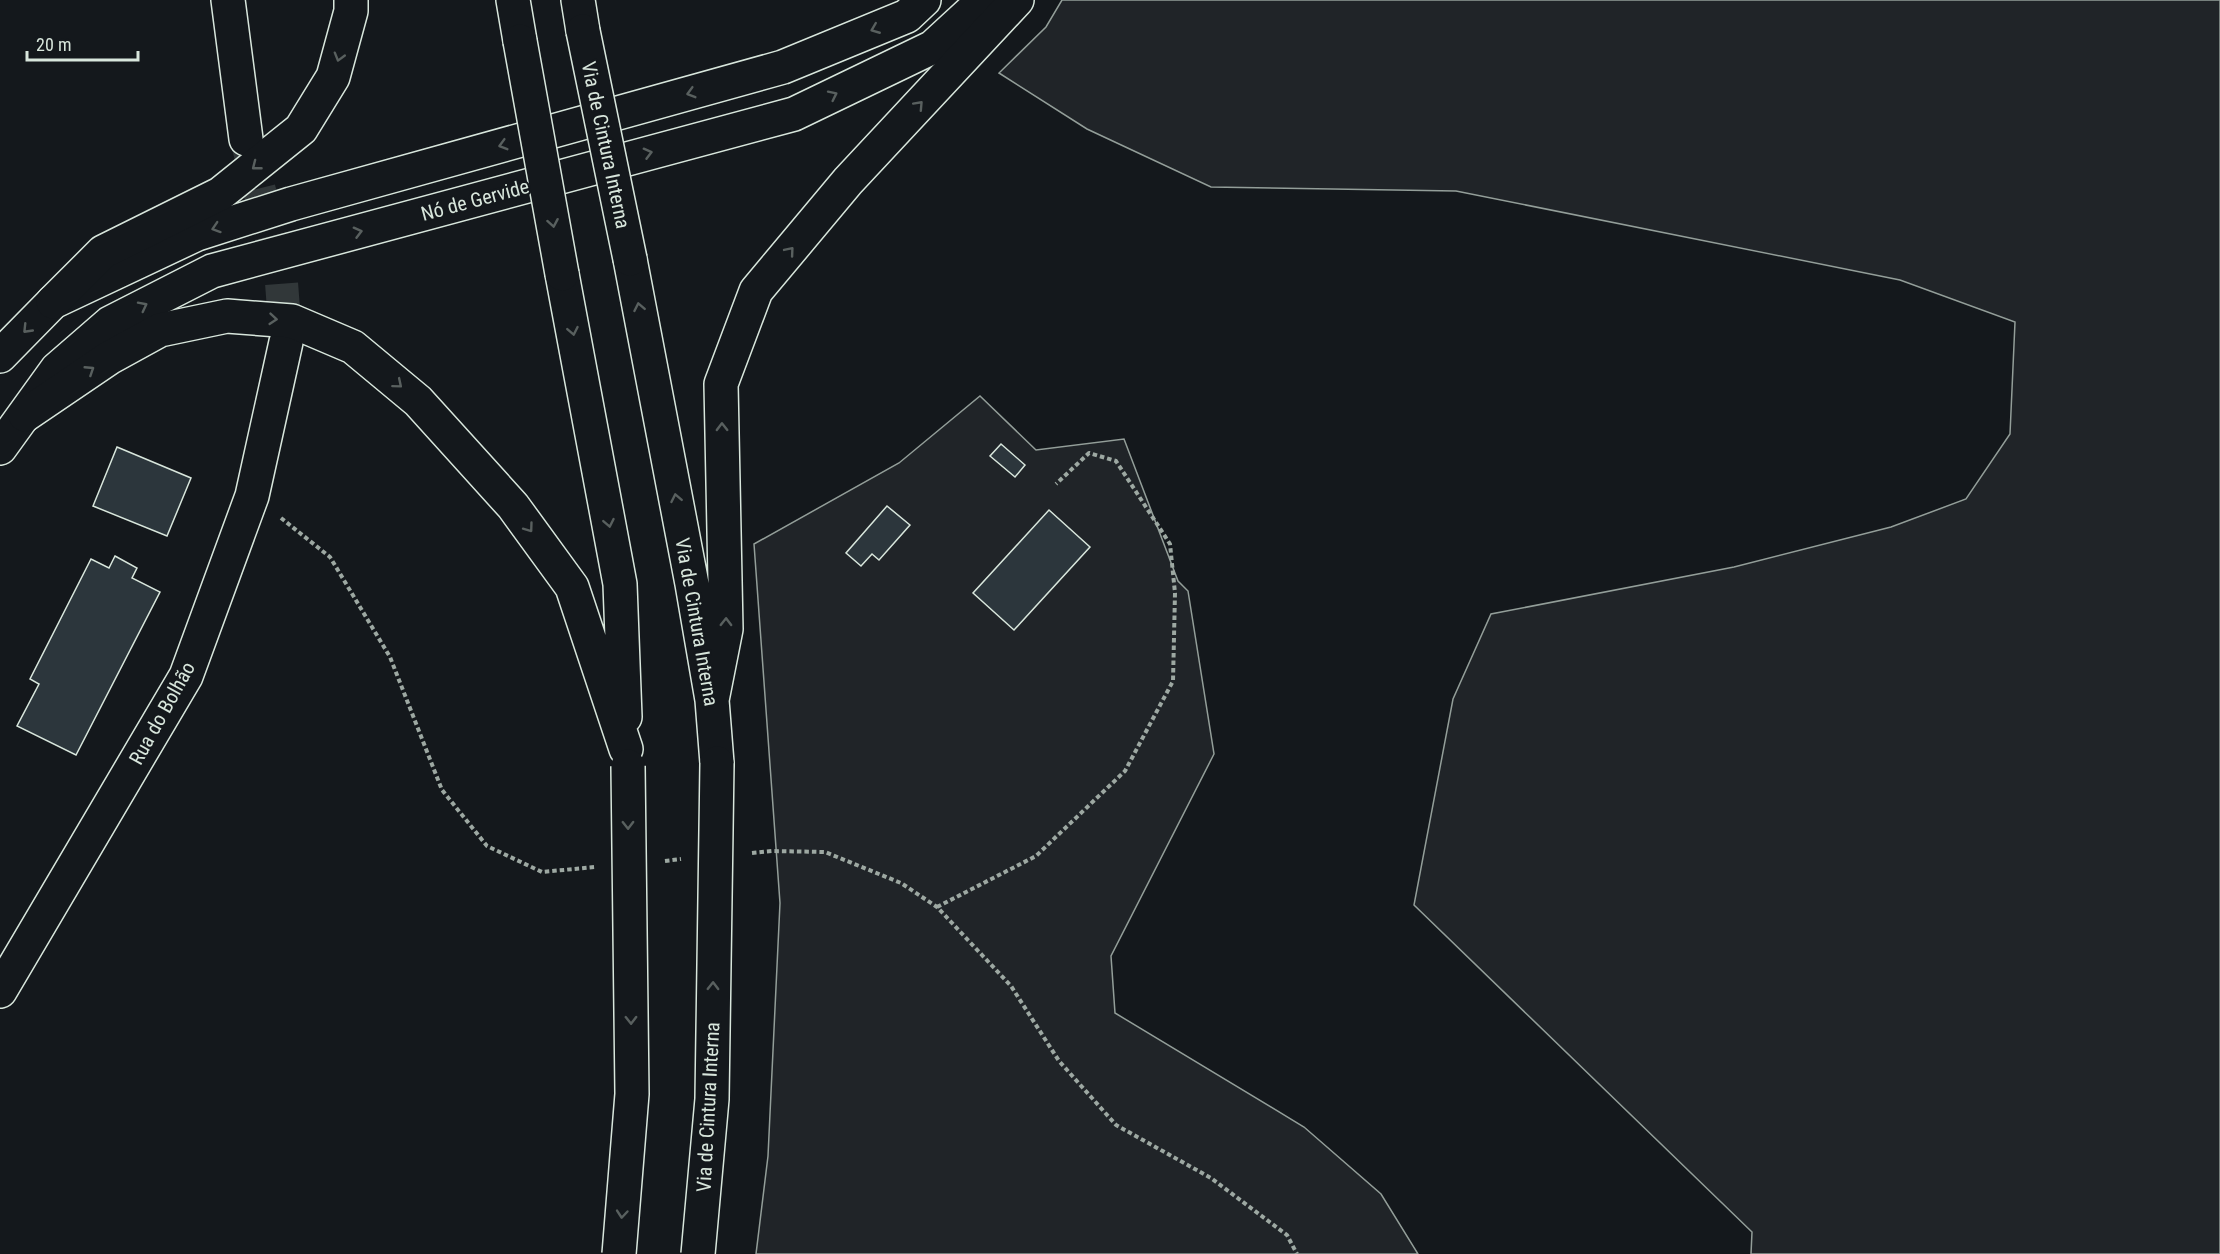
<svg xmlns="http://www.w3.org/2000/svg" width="2220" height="1254" font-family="'Roboto Condensed',sans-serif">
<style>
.green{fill:#202428;stroke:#939e99;stroke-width:1.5}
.building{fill:#2c363c;stroke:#d8e6dc;stroke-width:1.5}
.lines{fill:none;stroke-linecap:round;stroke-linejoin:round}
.minor-tunnel{stroke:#313739;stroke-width:33;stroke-dasharray:33 16;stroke-linecap:butt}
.minor-casing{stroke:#d8e6dc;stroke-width:36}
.major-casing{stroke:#d8e6dc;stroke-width:36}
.highway-casing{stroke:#d8e6dc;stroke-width:36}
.path{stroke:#9da8a2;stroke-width:4;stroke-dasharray:4.5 3;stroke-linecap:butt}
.minor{stroke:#14181c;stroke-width:33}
.major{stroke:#14181c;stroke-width:33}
.highway{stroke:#14181c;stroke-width:33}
.highway-bridge-casing{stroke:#d8e6dc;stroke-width:36;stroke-linecap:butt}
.highway-bridge{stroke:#14181c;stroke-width:33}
.oneway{stroke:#59605f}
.labels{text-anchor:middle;stroke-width:4.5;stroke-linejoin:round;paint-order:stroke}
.street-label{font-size:20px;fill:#d8e6dc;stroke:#14181c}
</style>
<rect width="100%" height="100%" fill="#14181c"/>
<path class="green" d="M1062,0H2220V1254H1751L1752,1232L1414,905L1453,699L1491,614L1734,567L1891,527L1966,499L2010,434L2015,322L1900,280L1456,191L1211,187L1087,129L999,73L1046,27Z
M980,396L1036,450L1124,439L1178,581L1188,591L1214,754L1111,956L1115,1013L1304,1127L1381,1194L1418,1254H756L768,1156L780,903L754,544L899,463Z"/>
<path class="building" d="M1001,444L1025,465L1015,477L990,456Z
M117,447L191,478L167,536L93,506Z
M887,506L910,525L879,560L872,554L861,566L846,553Z
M1049,510L1090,547L1014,630L973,593Z
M115,556L137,568L132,578L160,592L76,755L17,726L39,684L30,679L91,559L109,568Z"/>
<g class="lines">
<path class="minor-tunnel" d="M247,141L281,276L286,342"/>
<defs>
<path id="minor" d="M228,0L246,139
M0,991L186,676L252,496L286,342"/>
<path id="major" d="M0,356L53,302L197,234L291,204L783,67L907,16L924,0
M0,448L57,369L110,323L212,271L794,114L933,47L984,0"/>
<path id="highway" d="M513,0L520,41
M578,0L583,31
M630,259L692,584L712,700L717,763
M562,274L620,584L625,717
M53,302L103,252L220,194L301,129L333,77L351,11V0
M25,415L109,358L160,330L227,316L292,321L353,347L418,401L513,506L572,587L626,749
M712,700L726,629L721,384L756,291L848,181L1017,0"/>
</defs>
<use href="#minor" class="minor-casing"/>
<use href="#major" class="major-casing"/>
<use href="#highway" class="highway-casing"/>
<path class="path" d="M281,518L330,557L390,657L442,790L487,846L542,872L595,867
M752,853L772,851L825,852L901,883L937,907L1011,986L1059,1061L1116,1125L1211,1178L1287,1235L1297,1254
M665,861L681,859
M937,907L1036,856L1125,771L1173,681L1175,593L1170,544L1116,461L1089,453L1056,484"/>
<use href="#minor" class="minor"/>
<use href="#major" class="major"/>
<use href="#highway" class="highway"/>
<defs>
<path id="highway-bridge" d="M583,31L630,259
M520,41L562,274
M619,1254L632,1094L628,766
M698,1254L712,1099L717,763"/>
</defs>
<use href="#highway-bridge" class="highway-bridge-casing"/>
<use href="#highway-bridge" class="highway-bridge"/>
</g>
<defs><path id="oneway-chevron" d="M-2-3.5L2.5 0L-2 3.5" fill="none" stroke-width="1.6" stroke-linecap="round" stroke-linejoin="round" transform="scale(1.5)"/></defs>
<g class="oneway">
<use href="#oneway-chevron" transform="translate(875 29) rotate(158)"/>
<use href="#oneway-chevron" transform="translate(339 57) rotate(106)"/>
<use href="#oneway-chevron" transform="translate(691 93) rotate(164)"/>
<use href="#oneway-chevron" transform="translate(833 95) rotate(-26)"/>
<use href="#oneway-chevron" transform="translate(919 105) rotate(-47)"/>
<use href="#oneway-chevron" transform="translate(503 145) rotate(164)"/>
<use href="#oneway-chevron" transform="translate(648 153) rotate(-15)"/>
<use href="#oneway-chevron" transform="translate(256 166) rotate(142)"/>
<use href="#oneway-chevron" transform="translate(553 223) rotate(80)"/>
<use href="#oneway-chevron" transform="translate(216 228) rotate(162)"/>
<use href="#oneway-chevron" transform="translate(358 232) rotate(-15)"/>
<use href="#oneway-chevron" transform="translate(790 251) rotate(-50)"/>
<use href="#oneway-chevron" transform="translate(143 306) rotate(-27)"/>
<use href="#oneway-chevron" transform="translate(639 307) rotate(-101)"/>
<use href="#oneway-chevron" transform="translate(273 319) rotate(5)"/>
<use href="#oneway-chevron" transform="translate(27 329) rotate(134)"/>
<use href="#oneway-chevron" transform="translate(573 331) rotate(79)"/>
<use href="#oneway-chevron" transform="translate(90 370) rotate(-33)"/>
<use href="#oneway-chevron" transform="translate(398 384) rotate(40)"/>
<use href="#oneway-chevron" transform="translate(722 427) rotate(-91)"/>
<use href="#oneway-chevron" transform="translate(676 498) rotate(-101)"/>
<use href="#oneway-chevron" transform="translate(609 523) rotate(79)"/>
<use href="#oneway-chevron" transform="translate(529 528) rotate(54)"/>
<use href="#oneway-chevron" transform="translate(726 622) rotate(-89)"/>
<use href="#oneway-chevron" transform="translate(628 825) rotate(89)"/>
<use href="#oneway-chevron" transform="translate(713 986) rotate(-89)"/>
<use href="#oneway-chevron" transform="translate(631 1020) rotate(89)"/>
<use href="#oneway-chevron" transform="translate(622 1214) rotate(95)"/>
</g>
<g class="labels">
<g class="street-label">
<text transform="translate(606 145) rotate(78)" y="7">Via de Cintura Interna</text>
<text transform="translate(475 200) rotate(-15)" y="7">Nó de Gervide</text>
<text transform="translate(697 622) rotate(80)" y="7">Via de Cintura Interna</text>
<text transform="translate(162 713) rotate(-61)" y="7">Rua do Bolhão</text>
<text transform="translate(708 1107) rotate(-87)" y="7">Via de Cintura Interna</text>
</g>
</g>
<path d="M27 51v9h111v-9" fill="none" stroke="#d8e6dc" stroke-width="3"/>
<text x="36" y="51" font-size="18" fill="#d8e6dc" stroke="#14181c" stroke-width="4.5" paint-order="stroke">20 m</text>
</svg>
